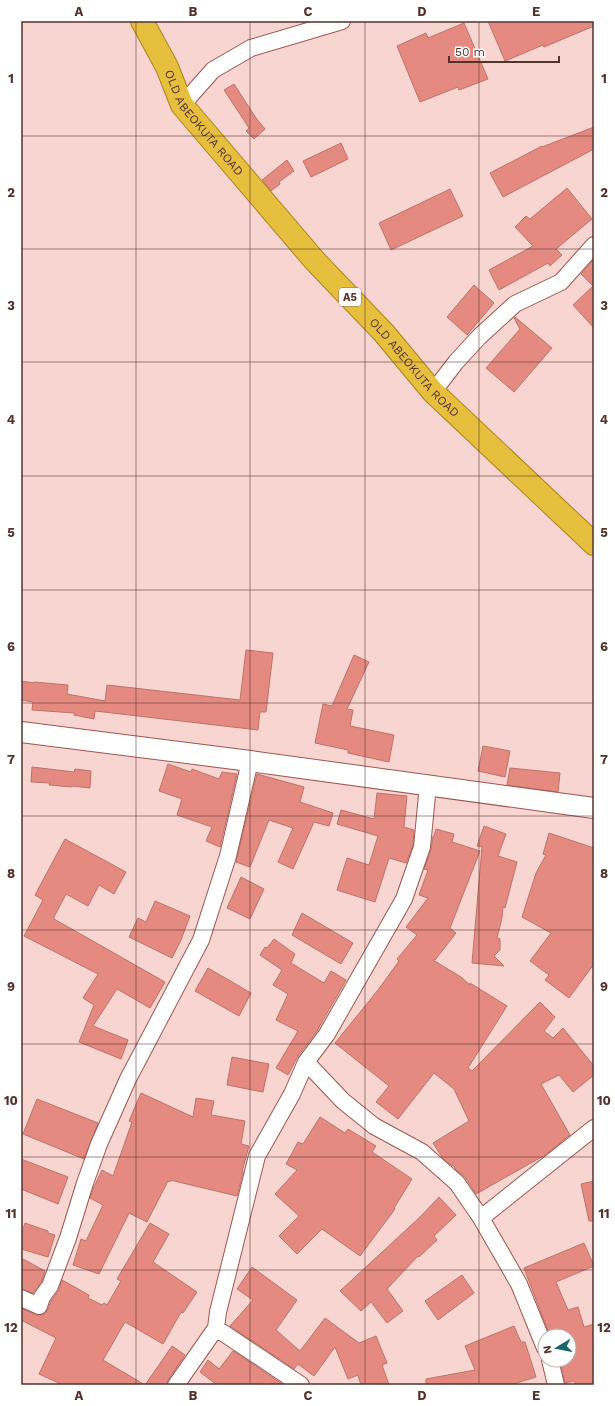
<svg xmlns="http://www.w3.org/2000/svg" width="615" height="1406" font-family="'Work Sans',sans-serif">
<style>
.building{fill:#e48a80;stroke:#c07269}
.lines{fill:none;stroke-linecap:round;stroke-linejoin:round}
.minor-casing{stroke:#a1554d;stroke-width:18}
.tertiary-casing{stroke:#a1554d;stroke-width:22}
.trunk-casing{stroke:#af831a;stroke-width:24}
.minor{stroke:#fff;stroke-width:16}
.tertiary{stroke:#fff;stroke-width:20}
.trunk{stroke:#e6bf3f;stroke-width:22}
.grid{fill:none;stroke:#54322e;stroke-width:1;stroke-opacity:0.55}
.labels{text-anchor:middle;stroke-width:3.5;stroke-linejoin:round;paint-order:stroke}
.shield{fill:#fff;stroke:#87706d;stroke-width:1}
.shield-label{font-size:11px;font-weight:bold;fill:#54322e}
.street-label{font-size:12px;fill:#54322e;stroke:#fff}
.neatline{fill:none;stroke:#54322e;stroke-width:1.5}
.grid-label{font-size:13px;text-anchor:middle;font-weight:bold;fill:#54322e}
</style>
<rect width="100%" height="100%" fill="#f8d5d0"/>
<path class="building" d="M488,21H594V26L544,47L543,45L505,61Z
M464,23L488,79L459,90L458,87L420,102L397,46L426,33L428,38Z
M234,84L256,118L265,129L254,139L246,131L249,128L224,90Z
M594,127V149L503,197L490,173L542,146V147Z
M341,143L348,159L311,177L303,161Z
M287,160L294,171L279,182L280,184L271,191L262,180Z
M567,188L592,219L556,249L562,255L550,266L548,263L499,290L489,270L533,246L515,227L526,216L530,219Z
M450,189L463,216L391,250L379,223Z
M594,259V328L573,305L593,286L581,274Z
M474,285L494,303L467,335L447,317Z
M515,317L552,348L514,392L486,368L520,329L514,318Z
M246,650L273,653L266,712H260L258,730L95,711L94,719L74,715V713L32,710L33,702L21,700V681L34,683V682L68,685L67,694L105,701L107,685L240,700Z
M354,655L369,662L347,709L353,710L350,726L394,735L389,762L348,753V750L315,743L323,704L332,706Z
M483,746L510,751L505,777L478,771Z
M168,764L191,772L192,769L219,779L222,772L237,774L220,847L206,841L212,827L177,815L182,799L159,791Z
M32,767L74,772L75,769L91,771L90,788L72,786V787L49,785L50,783L31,782Z
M510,768L560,773L558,792L507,785Z
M257,774L304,787L300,802L333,813L329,826L314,822L293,869L278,862L293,828L269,820L250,867L236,862Z
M377,793L407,796L404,827L414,830L413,845L406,863L389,858L375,902L337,890L347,858L369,865L378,836L337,824L341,810L374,819Z
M484,826L506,834L498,856L517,862L505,908L503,907L502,918L497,938L500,939V950L494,956L504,966L472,963L482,847L477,846Z
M436,829L454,834L452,842L480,851L450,928L456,933L435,960H433L461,977L470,985V983L507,1006L468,1068L472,1071L540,1002L555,1017L544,1031L553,1038L563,1028L594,1066V1075L573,1092L559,1075L541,1084L570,1135L545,1155L476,1194L465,1177L456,1170L453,1165L452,1166L442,1157L433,1143L469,1121L454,1089L434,1073L398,1119L376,1102L389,1086L335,1043L378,990L399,961L397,959L417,935L406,927L428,898L419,895L428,870L424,869L431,850L433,836H434Z
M549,833L594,848V964L569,998L545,980L549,975L530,961L551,933L522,917L536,873L546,855L543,854Z
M65,839L126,872L114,894L99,885L88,906L66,894L54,917V919L165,982L150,1008L117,989L93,1026L128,1040L121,1059L79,1042L94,1005L83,998L98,974L24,936L43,900L35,895Z
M241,877L264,889L250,919L227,908Z
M155,901L190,916L181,940L172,958L129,937L138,918L146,922Z
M302,913L353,943L341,964L292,935Z
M274,939L295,954L291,963L324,983L331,971L346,980L317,1031L298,1056L288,1075L276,1068L298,1031L276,1020L288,994L273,985L282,970L260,955L265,947L267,948Z
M208,968L251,993L239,1016L195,991Z
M232,1057L269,1064L263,1092L227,1085Z
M141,1093L193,1117L196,1098L214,1101L211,1115L245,1121L241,1144L249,1146L242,1172H243L237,1196L170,1180V1182L168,1181L147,1222L129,1213L99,1274L73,1265L81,1239L86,1241L103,1205L90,1198L94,1187L102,1170L113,1176L132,1122L129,1121Z
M37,1099L98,1123L84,1159L23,1134Z
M320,1117L345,1133L348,1129L376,1146L372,1152L412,1179L394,1208L395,1209L360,1256L322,1229L297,1254L279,1236L299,1216L275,1194L297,1170L286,1164L298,1142L303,1144Z
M21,1159L68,1177L58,1204L21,1189Z
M594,1181V1221H589L581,1184Z
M439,1197L456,1215L434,1236L437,1240L419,1257L418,1256L387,1289L403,1311L387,1323L371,1302L361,1311L340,1291L420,1217Z
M25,1223L48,1231V1233L55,1235L48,1257L21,1249V1235Z
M150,1223L169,1234L153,1262L197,1292L183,1313L181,1312L163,1344L125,1322L103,1360L145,1385L172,1346L185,1355L168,1380L166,1385H63L39,1374L56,1338L21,1320V1308L36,1315H41L45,1314L48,1309L51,1301L59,1290L62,1280L89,1295L88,1298L102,1305L104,1303L107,1305L121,1281L117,1279Z
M584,1243L594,1266L556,1282L568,1310L578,1307L584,1327L594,1324V1385H576L574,1381L565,1383L560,1360H569V1336H550L524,1268Z
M21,1258L45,1271L42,1281L33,1293L21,1289Z
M252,1267L297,1300L276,1330L300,1351L325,1318L359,1343L376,1336L387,1363L382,1365L389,1385H361L358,1375L348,1379L335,1347L314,1376L298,1364L294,1369L230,1326L253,1300L237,1289Z
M462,1275L474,1293L438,1320L425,1301Z
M514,1326L521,1342H525L536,1377L510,1385H426V1379L475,1370L465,1346Z
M233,1351L282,1384L281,1385H217L200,1372L208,1360L219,1369Z"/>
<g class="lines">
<defs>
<path id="minor" d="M182,105L213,70L251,48L342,21
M433,392L456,362L479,337L515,304L561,282L594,245
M306,1062L343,1101L374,1126L422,1152L457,1183L481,1218L519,1284L545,1348
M481,1218L594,1128
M21,1298L39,1306L42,1297L50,1286L68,1238L85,1183L99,1144L128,1079L201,940L228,856L250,761
M216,1328L301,1385
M550,1360L556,1385
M176,1385L216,1328L218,1312L257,1156L292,1094L306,1062L327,1034L404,899L422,847L428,785"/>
<path id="tertiary" d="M21,732L250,761L594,808"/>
<g id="trunk">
<path id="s1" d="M142,21L167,67L182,105L315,261L384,333L433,392L594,544"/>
</g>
</defs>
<use href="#minor" class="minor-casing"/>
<use href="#tertiary" class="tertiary-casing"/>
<use href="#trunk" class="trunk-casing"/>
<use href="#minor" class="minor"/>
<use href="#tertiary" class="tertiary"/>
<use href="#trunk" class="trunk"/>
</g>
<path class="grid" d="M136,21V1385M250,21V1385M365,21V1385M479,21V1385M21,136H594M21,249H594M21,362H594M21,476H594M21,590H594M21,703H594M21,816H594M21,930H594M21,1044H594M21,1157H594M21,1270H594"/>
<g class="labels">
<rect class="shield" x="339" y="288" width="22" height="18" rx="3"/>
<g class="shield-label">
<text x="350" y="301">A5</text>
</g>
<g class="street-label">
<text dy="4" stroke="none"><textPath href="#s1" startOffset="120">OLD ABEOKUTA ROAD</textPath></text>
<text dy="4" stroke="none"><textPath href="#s1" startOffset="444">OLD ABEOKUTA ROAD</textPath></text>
</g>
</g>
<rect width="615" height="1406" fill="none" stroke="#ffffff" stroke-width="44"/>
<g transform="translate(557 1348) rotate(260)"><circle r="19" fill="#ffffff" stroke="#bbadab"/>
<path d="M0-3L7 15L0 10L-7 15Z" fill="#19656e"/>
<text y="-6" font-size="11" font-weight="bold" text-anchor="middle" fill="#54322e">N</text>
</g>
<path d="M449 56v6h110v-6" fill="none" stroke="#54322e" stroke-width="2"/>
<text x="455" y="56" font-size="12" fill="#54322e" stroke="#ffffff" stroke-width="3" paint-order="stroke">50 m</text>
<rect x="22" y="22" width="571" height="1362" class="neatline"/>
<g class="grid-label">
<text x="79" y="16">A</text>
<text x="193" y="16">B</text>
<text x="308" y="16">C</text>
<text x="422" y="16">D</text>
<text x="536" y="16">E</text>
<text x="11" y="83">1</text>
<text x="604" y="83">1</text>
<text x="11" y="197">2</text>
<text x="604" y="197">2</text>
<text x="11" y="310">3</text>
<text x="604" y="310">3</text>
<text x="11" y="424">4</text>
<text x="604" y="424">4</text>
<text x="11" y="537">5</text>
<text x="604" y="537">5</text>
<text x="11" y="651">6</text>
<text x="604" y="651">6</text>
<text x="11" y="764">7</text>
<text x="604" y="764">7</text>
<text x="11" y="878">8</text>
<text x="604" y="878">8</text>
<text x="11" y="991">9</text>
<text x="604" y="991">9</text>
<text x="11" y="1105">10</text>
<text x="604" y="1105">10</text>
<text x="11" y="1218">11</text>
<text x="604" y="1218">11</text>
<text x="11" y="1332">12</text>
<text x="604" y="1332">12</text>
<text x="79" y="1400">A</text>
<text x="193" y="1400">B</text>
<text x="308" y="1400">C</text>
<text x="422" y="1400">D</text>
<text x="536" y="1400">E</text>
</g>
</svg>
